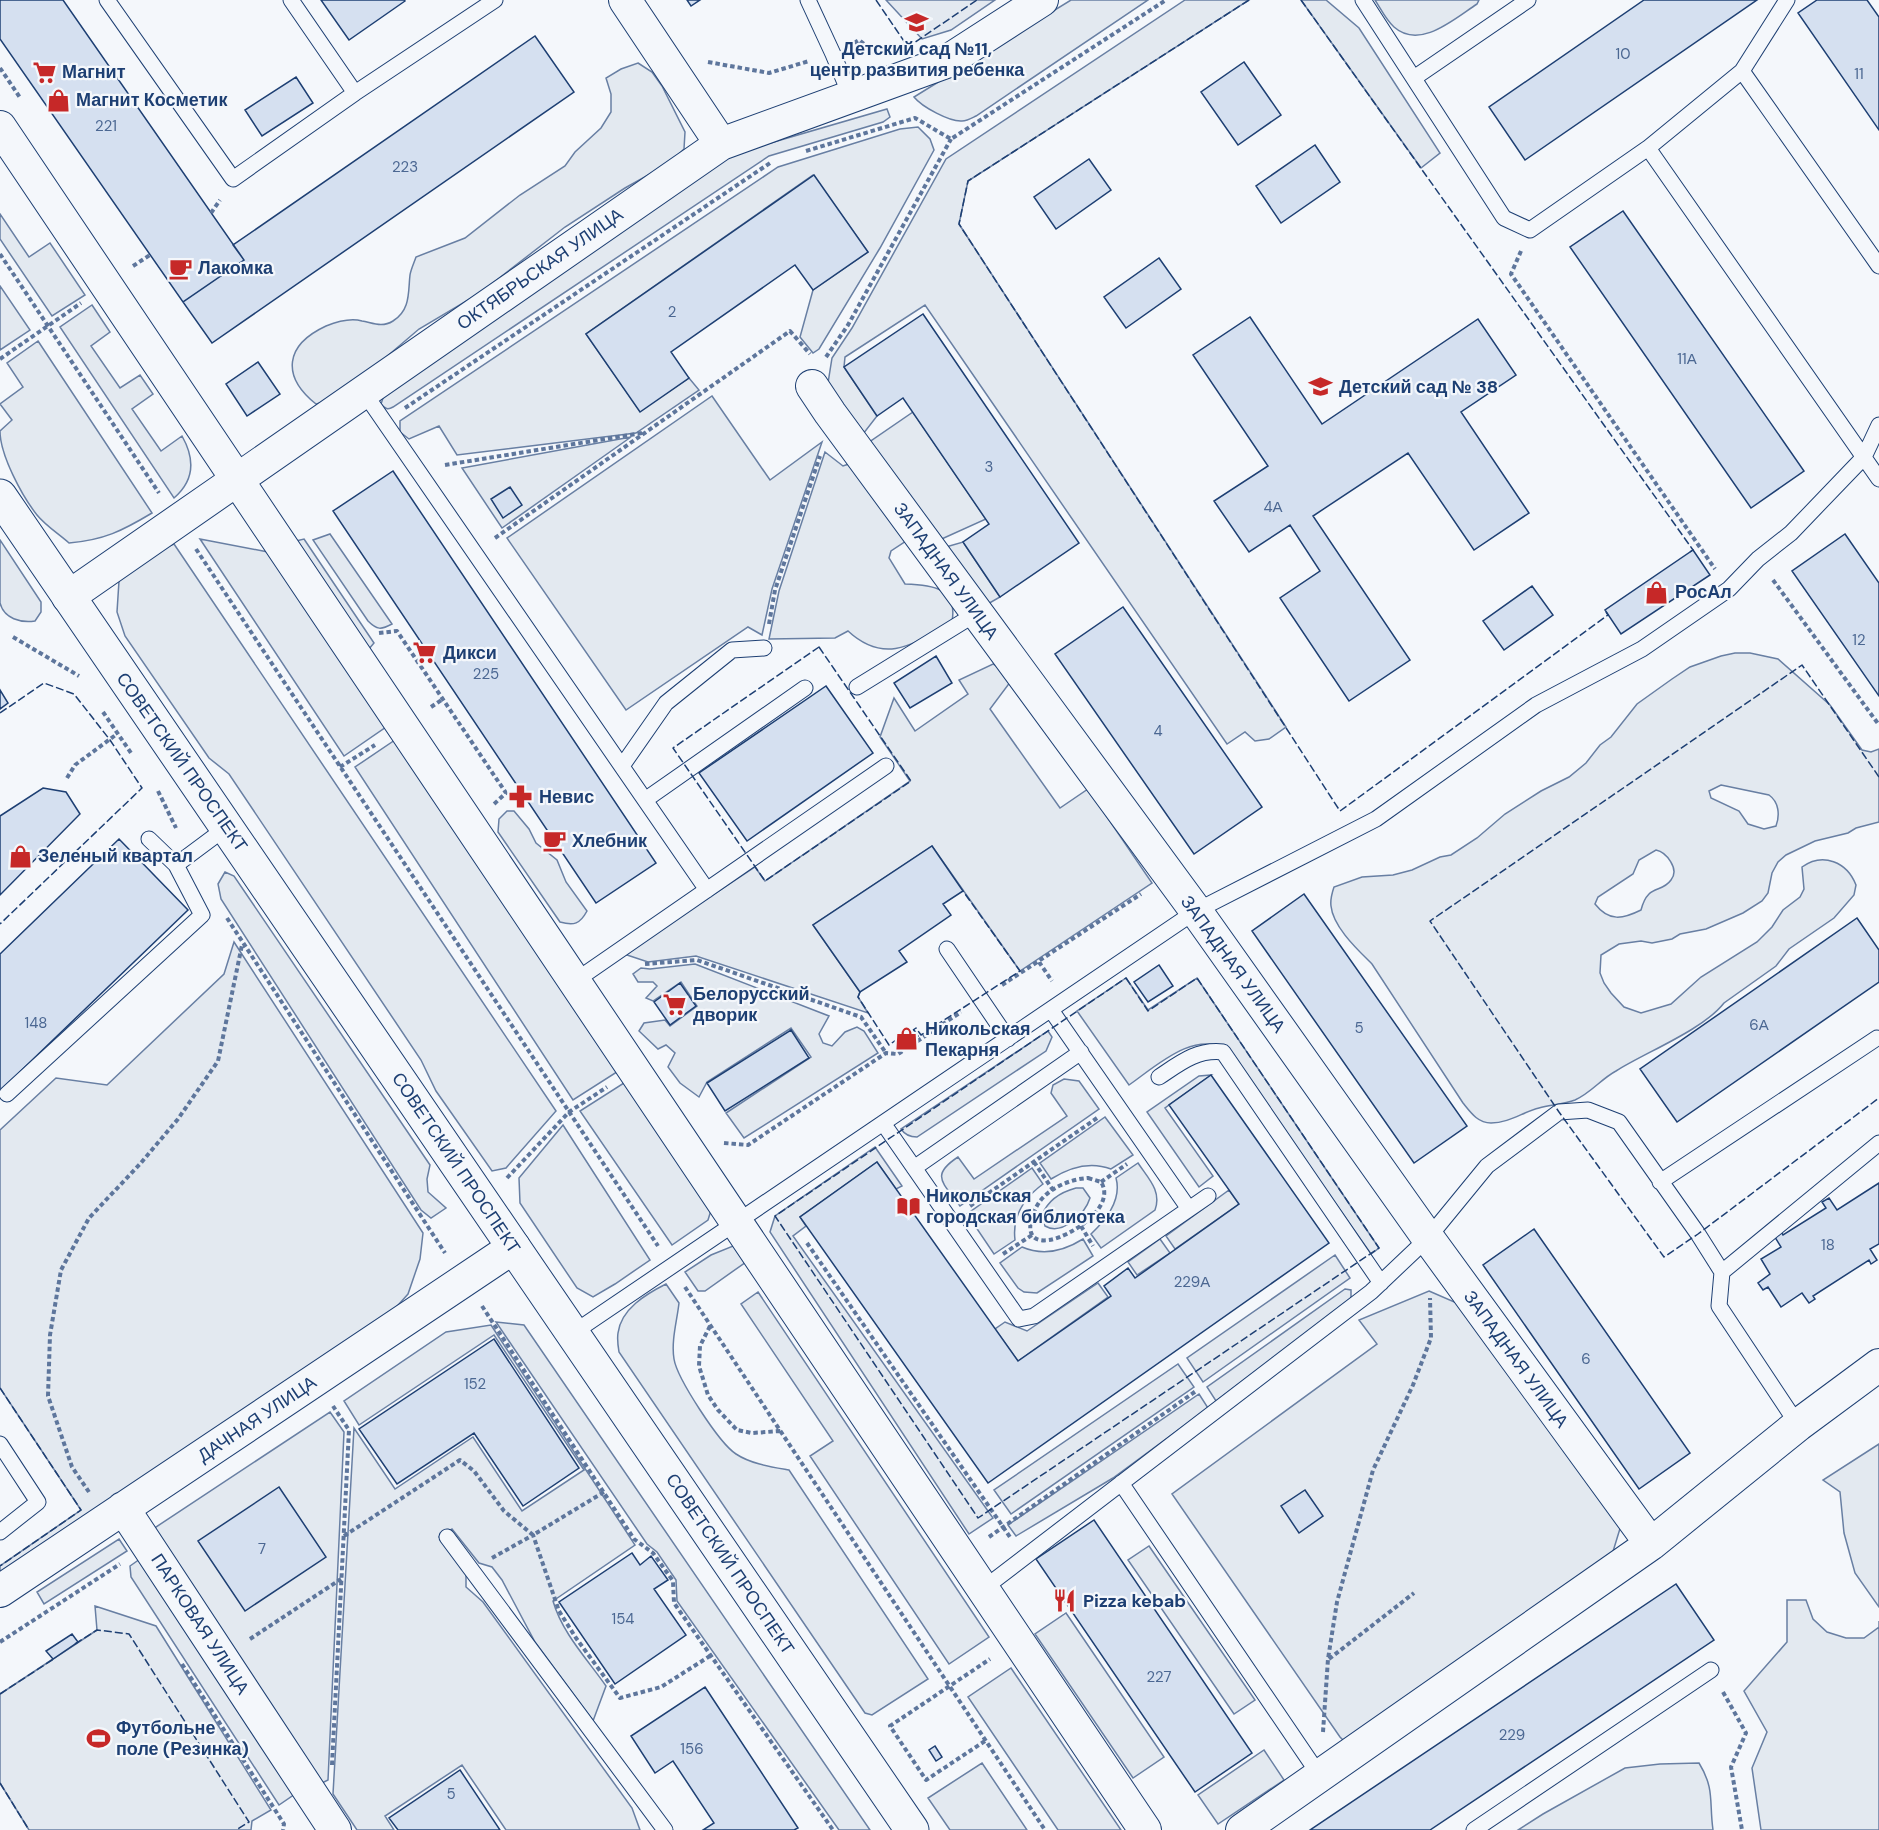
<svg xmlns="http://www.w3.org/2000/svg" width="1879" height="1830" font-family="'DM Sans',sans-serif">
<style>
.green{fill:#e3e9f0;stroke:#687fa3;stroke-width:1.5;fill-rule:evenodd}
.building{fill:#d5e0f0;stroke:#1d3f73;stroke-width:1.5}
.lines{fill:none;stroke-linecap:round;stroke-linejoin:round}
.service-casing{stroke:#1d3f73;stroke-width:17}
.minor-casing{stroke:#1d3f73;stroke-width:34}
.secondary-casing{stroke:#1d3f73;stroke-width:35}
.path{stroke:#5e769c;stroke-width:4;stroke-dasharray:4.5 3;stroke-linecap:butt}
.service{stroke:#f4f7fb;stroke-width:15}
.minor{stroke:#f4f7fb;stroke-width:32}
.secondary{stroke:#f4f7fb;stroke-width:33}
.fence{stroke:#1d3f73;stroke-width:1.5;stroke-dasharray:8 3;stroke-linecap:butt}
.labels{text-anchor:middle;stroke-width:4.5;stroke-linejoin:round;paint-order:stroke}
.number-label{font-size:15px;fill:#4b6792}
.poi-label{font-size:18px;font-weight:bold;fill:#1d3f73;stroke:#f4f7fb;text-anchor:start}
.street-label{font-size:18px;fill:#1d3f73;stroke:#f4f7fb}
</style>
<rect width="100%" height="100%" fill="#f4f7fb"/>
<path class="green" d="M886,0H995L951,30L922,39Z
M1071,0H1148L976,116C972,118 967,121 962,121C950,122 922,107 914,97Z
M1185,0H1249L968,181L959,224L1286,727L1269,739L1255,741L1245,732L1227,744L925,305L845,357L844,367L877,416L860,438L828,383L832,358L852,328L946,159Z
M1301,0H1326L1359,28L1440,153L1421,168Z
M1375,0H1479L1477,4C1454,19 1420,50 1394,27C1386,20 1381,9 1375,0Z
M638,63L652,72L662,86L685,132L684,149L670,163L625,188L565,227L480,293L419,329L337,399L316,404C281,376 285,345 326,326C336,322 351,318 362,321C373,323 382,328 393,321C411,310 408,291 410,275C411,269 414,263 416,257L465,238L520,195L565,166L575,152L601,128L611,112V94L606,78L621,69Z
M887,109L890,117L883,122L769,156L393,407C388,410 385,409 381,404L385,392L729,155Z
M918,127L930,139L934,150L880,248L819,349L813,353L800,337L813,290L868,252L813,175L586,334L640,411L689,378L699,390L636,433L457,455L439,426L409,439L400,432V421L778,167L900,129Z
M0,214L29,257L50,243L85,295L52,316L0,239Z
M0,286L30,330L0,350Z
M92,305L110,332L91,346L120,388L140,375L153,394L132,409L161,451L182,436C195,459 195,480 174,498L60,327Z
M38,341L152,513C122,531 104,540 69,543C59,534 46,526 37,515C22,496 0,455 0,431L12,420L0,404L23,387L7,363Z
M712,396L770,480L822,442L772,589L762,635L748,627L626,710L507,538Z
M913,412L986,519L935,542L865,445Z
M631,437L502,528L462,468Z
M825,452L843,466L849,464L909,539L891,551L889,558L905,584C932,585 958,587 952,622C915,643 886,666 848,631L835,638L769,639L779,591Z
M330,534L392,624C381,630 377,630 368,621L313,540Z
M200,539L268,552L386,727L344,756Z
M304,539L374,643L368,650L296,541Z
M0,540L41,602V612L35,621C21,623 4,619 0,603C0,589 0,556 0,540Z
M963,542L1000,597L986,605L939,549Z
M174,544L556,1111L506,1168L492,1171L436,1091L421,1060L229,774L209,758L125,636L117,612L119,581L155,552Z
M1735,653H1750L1778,659L1830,705L1862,750L1871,752L1879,749V822L1856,828L1848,833L1815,841L1786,855L1778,862L1772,873L1768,893L1762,901L1743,913L1706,929L1680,934L1672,939L1652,943L1641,941L1619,944L1601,955L1600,973L1604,983L1611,993L1624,1007L1641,1013L1671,1004L1701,977L1757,942L1772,927L1783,910L1800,897L1804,889L1802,867C1823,852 1847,862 1856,885L1854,895L1834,918L1789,949L1776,966L1724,1003C1703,1030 1646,1052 1616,1071C1601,1079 1591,1093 1575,1100C1564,1104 1551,1105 1539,1108C1523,1112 1509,1123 1491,1123C1478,1123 1471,1113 1463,1103L1372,964C1358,950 1333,927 1331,906C1330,899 1332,893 1334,887L1362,877L1393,875L1412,870L1440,857L1451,855L1477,838L1505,814L1541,791L1569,777L1586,763L1600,745L1611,737L1637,704L1672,679L1690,667L1721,656ZM1721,785L1769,795C1779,802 1780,815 1776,826L1764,829L1748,824L1739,811L1711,798L1709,791ZM1656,850C1666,852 1680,869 1671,880C1661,894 1648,883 1641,910C1623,919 1609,922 1595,904L1598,897L1633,874L1639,860Z
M993,664L1004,669L1011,681L990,709L1060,808L1088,789L1152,883L1020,971L932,846L813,925L860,992L858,997L868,1013L696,956L648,962L624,954L755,867L765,881L910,781L880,737L894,698L915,731L968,694L959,680Z
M395,740L620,1070L573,1100L355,767Z
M507,811H514L529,829L536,843L557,860L566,882L587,911C580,924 574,926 560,922L498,832L499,819Z
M225,872L234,876L430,1165L427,1179L428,1192L446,1208L431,1218L421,1210L221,899L218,884Z
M234,942L423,1233L420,1259L408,1294L391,1313L0,1575V1566L81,1510L0,1388V1130L56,1078L107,1085L224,974Z
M695,964L829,1016L819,1034L823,1043L832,1046L845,1032L857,1027L864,1031L878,1053L744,1138L726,1113L811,1057L791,1028L707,1082L699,1097L680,1083L668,1067L675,1053L666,1045L658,1049L639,1031L644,1023L665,1020L670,1026L697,1006L681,982L653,1001L646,998L657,986L653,982H638L633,974L641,968L650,969Z
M1126,978L1148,1010L1197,978L1379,1248L1371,1254L1228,1051C1196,1028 1155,1067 1129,1085L1077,1011Z
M1048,1031L1052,1037L1046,1051L917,1137C911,1137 905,1135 901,1129Z
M1211,1075L1165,1108L1213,1176L1199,1187L1147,1112L1199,1076Z
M1064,1079L1079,1081L1099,1109L960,1206C944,1183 929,1176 958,1157L974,1179L1067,1116L1051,1093L1053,1085Z
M627,1081L712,1207L708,1220L672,1245L580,1111Z
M1105,1117L1133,1155L1111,1169C1090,1161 1070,1167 1051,1179L1040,1163Z
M563,1125L650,1260L615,1284L593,1297L577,1288L520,1203L519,1178Z
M875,1147L902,1186L896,1189L877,1162L800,1217L806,1226L793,1236L993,1518L969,1534L770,1232L775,1216Z
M1138,1163C1148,1178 1162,1191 1155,1210L1101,1248L1091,1234C1106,1220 1122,1200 1116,1178Z
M1032,1168L1043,1184C1024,1198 1012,1216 1015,1240L994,1254L967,1214Z
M1076,1188H1083L1090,1198C1085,1214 1062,1236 1045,1226L1042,1215C1048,1200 1061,1192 1076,1188Z
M1229,1190L1239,1204L1175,1249L1166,1236Z
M1083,1239L1093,1256L1037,1293L1024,1292L1018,1288L1000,1263L1022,1247C1043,1256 1064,1251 1083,1239Z
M1160,1239L1170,1253L1137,1275L1128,1262Z
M733,1246L738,1250L746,1262L705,1291H698L685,1272L711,1255Z
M1335,1255L1350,1278L1203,1382L1187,1358Z
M1098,1283L1108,1297L1018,1361L995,1329L1005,1322L1027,1331Z
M666,1284L679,1303C677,1321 671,1341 674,1359C677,1378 719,1443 736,1454C751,1464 772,1467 789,1470L928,1679L872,1715L865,1713L619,1352C618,1346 617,1339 618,1333C621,1309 646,1294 666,1284Z
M1345,1289L1351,1290V1300L1216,1401L1207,1387Z
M1429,1291L1466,1307L1622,1522L1611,1558L1348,1745L1340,1737L1172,1494L1377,1344L1359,1320Z
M758,1292L989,1637L949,1664L810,1456L833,1441L741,1304Z
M496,1322L524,1325L870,1830H839L677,1601L676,1580L657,1552L647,1544Z
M491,1325L635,1545L553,1601C562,1633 588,1660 606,1686L593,1721L535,1642L502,1580L492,1567L479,1563L452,1529L439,1537L466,1573V1587L483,1602L632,1808L640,1830H506L462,1765L385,1816L394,1830H357L333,1794L354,1428L395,1489L473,1437L522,1511L584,1470L494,1335L359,1425L344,1401L446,1332Z
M1178,1364L1194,1387L1011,1514L994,1490Z
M1199,1394L1208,1408L1113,1478L1016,1536L1008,1525Z
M330,1412L344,1432L328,1780L322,1783L153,1529Z
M1879,1444V1607L1855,1573L1844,1533L1840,1492L1823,1480Z
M119,1539L127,1551L44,1604L37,1592Z
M1149,1546L1255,1700L1234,1714L1128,1560Z
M140,1559L295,1794L279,1805L131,1577L130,1566Z
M1787,1600H1806L1813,1619L1827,1632L1846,1638H1864L1879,1627V1621V1830H1761L1752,1768L1767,1732L1744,1691L1787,1642Z
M95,1606L156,1626L271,1810L252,1821L251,1830H29L0,1783V1694L97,1630Z
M1066,1613L1164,1757L1133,1778L1035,1634Z
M1011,1668L1121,1830H1058L968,1697Z
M1264,1750L1284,1780L1218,1824L1198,1795Z
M982,1763L1027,1830H950L928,1798Z
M1699,1763C1715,1789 1709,1802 1713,1830H1518L1543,1814L1625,1768L1660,1764Z"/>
<path class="building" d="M0,0H63L244,260L183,302L0,39Z
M321,0H404L405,1L349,40Z
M687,0H700L691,6Z
M1644,0H1757L1525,160L1489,107Z
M1817,0H1867L1879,17V130L1798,13Z
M535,36L574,92L212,343L183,302L244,260L233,245Z
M1244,62L1281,115L1238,145L1201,92Z
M296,77L313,103L262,136L245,110Z
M1315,145L1340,182L1281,223L1256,186Z
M1089,159L1111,190L1056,229L1034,197Z
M814,175L868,252L813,290L795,265L671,352L689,378L640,412L586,334Z
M1623,211L1804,471L1751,508L1570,247Z
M1159,258L1181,289L1126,328L1104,297Z
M923,314L1079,543L1000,597L963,542L989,524L903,398L877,416L844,367Z
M1250,317L1322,424L1478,319L1516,375L1461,412L1529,513L1474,550L1408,453L1313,516L1410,660L1349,701L1280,598L1320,571L1290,525L1249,552L1214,501L1268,466L1193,355Z
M258,362L280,394L247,416L226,384Z
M393,471L656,863L596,903L333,511Z
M510,487L522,505L503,518L491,499Z
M1845,534L1879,583V696L1792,571Z
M1693,550L1710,575L1621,634L1605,610Z
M1532,586L1553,615L1504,650L1483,621Z
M1123,607L1262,807L1194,854L1055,654Z
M936,656L952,683L910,708L894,683Z
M826,686L873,753L747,841L699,773Z
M0,690L8,703L0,709Z
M43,788L66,792L80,814L0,895V816Z
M119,839L188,910L0,1091V954Z
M932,846L963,891L943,904L951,915L899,951L907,962L860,992L813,925Z
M1304,894L1467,1126L1414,1163L1252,931Z
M1857,918L1879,950V982L1677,1122L1640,1069Z
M1159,965L1173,986L1148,1002L1134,982Z
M680,983L696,1006L670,1025L654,1002Z
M791,1030L809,1058L725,1111L707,1083Z
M914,1030L918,1036L900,1049L896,1042Z
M1211,1075L1329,1243L988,1483L800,1217L877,1162L1018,1361L1111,1296L1104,1286L1128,1268L1135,1278L1239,1204L1169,1105Z
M1879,1183V1244L1870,1249L1877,1260L1871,1264L1869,1260L1813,1296L1815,1299L1809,1303L1802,1293L1781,1307L1768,1287L1763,1290L1758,1283L1770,1274L1761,1259L1781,1247L1773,1234L1780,1230L1783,1235L1826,1208L1822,1202L1829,1198L1837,1210Z
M1534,1229L1690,1453L1639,1489L1483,1265Z
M494,1339L579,1468L523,1506L474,1433L397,1484L359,1429Z
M279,1487L326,1557L245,1611L198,1541Z
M1305,1490L1323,1516L1299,1533L1281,1506Z
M1094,1520L1252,1753L1195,1792L1036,1559Z
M632,1553L640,1565L651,1556L668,1580L654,1589L686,1635L615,1684L559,1602Z
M1676,1584L1714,1640L1430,1830H1310Z
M72,1634L78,1642L53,1659L46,1651Z
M705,1687L798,1828L794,1830H703L714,1823L673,1761L655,1773L631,1736Z
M935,1746L942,1757L936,1761L929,1750Z
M460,1770L500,1830H398L389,1818Z"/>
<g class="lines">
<defs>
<path id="service" d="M107,0L233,179L355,93L495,0
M291,0L355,93
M808,0L833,54L851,97
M1363,0L1504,218L1530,230L1648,148L1742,71L1787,0
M1742,71L1879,266
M1414,78L1528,0
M1648,148L1879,479
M363,391L707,890
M857,687L977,613
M622,766L666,703L732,650L764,648
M645,800L805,688
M149,839L176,865
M947,949L1008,1039
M575,981L886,766
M1051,1010L1189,1209
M1159,1077C1180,1063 1197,1049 1223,1052L1381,1283
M7,1094L202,915L176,865L227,827
M883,1123L1019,1319L1034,1316L1208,1196
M914,1168L1081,1052
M1660,1182L1877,1038
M573,1333L1196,911L1376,819L1536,705L1642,649L1729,589L1758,559L1791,533L1864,457L1879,425
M1798,1425L1719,1306L1722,1272L1879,1143
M0,1444L38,1502L0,1532
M1121,1483L1320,1776
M447,1537L665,1830
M983,1589L1371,1292L1428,1238L1487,1166L1559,1112L1588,1110L1619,1122L1698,1234L1722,1272
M1474,1830L1711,1670"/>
<path id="minor" d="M625,0L721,144
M0,127L1145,1830
M812,386L830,413L1196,911L1428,1238L1651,1544
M68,597L721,144L946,62L1042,0
M123,1508L335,1830
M0,1591L514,1247
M1242,1830L1651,1544L1798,1425L1879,1365"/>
<path id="secondary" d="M0,496L912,1830"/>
</defs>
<use href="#service" class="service-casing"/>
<use href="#minor" class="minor-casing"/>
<use href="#secondary" class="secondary-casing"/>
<path class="path" d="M854,43L859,40L875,53
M708,62L769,73L809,61
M0,68L21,99
M806,151L915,118L951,139L1166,0
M211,213L220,200
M1521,251L1511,274L1715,569
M0,254L159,493
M133,266L150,255
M826,357L848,325L951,139
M0,359L81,303
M405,408L770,163
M445,465L642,433
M495,538L790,331L810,354
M196,549L658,1246
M1773,580L1879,725
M769,624L775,590L820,456
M379,633L397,631L506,793L494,804
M13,637L79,676
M431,707L443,699
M103,712L131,753
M340,767L375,745
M67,778L75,765L117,734
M158,791L176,828
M227,918L445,1253
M1039,962L1052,981
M645,964L697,960L861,1017L886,1053
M1002,985L1141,894
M724,1143L748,1145L886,1053L898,1054L961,1012
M1034,1162L1053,1190
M507,1178L569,1112L607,1087
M1088,1178L1101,1182C1117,1207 1070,1237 1049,1240C1021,1244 1030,1215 1040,1201C1051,1187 1071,1179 1088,1178Z
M1101,1182L1127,1164
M970,1206L1097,1118
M1081,1226L1093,1246
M807,1243L1010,1537
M1003,1254L1032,1235
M685,1287L1045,1830
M482,1306L634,1539L653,1553L673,1581L674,1603L833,1830
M710,1326L700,1346L699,1366L708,1395L718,1410L737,1430L752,1433L781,1431
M89,1492L72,1467L48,1396L50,1335L61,1270L89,1218L140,1164L178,1119L218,1061L242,945
M344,1536L460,1460L474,1471L504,1511L533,1535L604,1492
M989,1537L1196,1391
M492,1558L533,1535L559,1611L576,1638L620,1698L661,1687L710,1656
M250,1639L341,1579
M0,1642L120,1564
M1329,1659L1414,1593
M182,1664L284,1824L283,1830
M1723,1692L1746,1733L1731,1767L1742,1830
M1323,1732L1328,1659L1337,1602L1373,1470L1413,1385L1431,1338L1430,1298
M985,1741L926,1780L890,1726L990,1659
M332,1765L349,1430L333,1406"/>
<use href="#service" class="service"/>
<use href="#minor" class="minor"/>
<use href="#secondary" class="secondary"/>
<path class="fence" d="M876,0L908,47L977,0
M1249,0L968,181L959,224L1340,811L1608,615L1606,612
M1301,0L1693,550L1690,552
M819,647L911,781L765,881L673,748Z
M0,713L44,683L74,694L110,740L142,788L0,924
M1879,777L1802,665L1430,921L1559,1112L1664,1257L1698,1234L1879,1098
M1126,978L1148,1011L1197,978L1379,1248L978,1518L775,1216Z
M860,992L858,997L889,1045L899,1038
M910,1032L916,1028L921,1035L1020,971L963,891
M0,1388L81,1510L0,1566
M75,1644L97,1630L129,1634L249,1822L236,1830
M0,1694L55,1658
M0,1783L29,1830"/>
</g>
<defs>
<symbol id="school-bare" viewBox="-9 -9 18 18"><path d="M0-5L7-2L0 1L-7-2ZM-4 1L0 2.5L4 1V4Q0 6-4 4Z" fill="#c62828" stroke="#f4f7fb" stroke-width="2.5" paint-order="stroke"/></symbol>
<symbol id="supermarket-bare" viewBox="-9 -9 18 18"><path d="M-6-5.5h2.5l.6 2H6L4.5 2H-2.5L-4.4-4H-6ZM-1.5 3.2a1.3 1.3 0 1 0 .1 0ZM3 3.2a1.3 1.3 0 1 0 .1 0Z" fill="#c62828" stroke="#f4f7fb" stroke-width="2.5" paint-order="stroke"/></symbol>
<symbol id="shop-bare" viewBox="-9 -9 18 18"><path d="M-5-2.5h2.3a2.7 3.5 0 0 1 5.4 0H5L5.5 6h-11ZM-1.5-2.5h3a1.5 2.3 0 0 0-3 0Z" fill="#c62828" stroke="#f4f7fb" stroke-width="2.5" paint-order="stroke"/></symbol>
<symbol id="cafe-bare" viewBox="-9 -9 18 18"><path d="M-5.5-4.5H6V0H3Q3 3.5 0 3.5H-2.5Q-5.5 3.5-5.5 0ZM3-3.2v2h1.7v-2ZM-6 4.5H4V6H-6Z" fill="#c62828" stroke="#f4f7fb" stroke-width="2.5" paint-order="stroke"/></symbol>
<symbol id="pharmacy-bare" viewBox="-9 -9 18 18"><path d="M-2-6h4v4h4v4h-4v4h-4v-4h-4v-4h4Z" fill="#c62828" stroke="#f4f7fb" stroke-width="2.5" paint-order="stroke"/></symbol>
<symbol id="library-bare" viewBox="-9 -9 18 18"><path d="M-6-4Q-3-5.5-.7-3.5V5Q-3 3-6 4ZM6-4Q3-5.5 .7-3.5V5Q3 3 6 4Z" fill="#c62828" stroke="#f4f7fb" stroke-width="2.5" paint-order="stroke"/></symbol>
<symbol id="restaurant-bare" viewBox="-9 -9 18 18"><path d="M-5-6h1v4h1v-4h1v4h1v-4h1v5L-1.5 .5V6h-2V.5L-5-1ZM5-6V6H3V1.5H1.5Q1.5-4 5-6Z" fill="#c62828" stroke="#f4f7fb" stroke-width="2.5" paint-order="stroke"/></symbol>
<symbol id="stadium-bare" viewBox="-9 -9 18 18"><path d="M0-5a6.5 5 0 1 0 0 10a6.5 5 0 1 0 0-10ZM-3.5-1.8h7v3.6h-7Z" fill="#c62828" stroke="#f4f7fb" stroke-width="2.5" paint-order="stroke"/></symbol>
</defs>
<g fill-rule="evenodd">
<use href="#school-bare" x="900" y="6" width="33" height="33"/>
<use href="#supermarket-bare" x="28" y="56" width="33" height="33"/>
<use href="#shop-bare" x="42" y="84" width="33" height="33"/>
<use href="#cafe-bare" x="164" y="252" width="33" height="33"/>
<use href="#school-bare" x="1304" y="370" width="33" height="33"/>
<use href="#shop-bare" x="1640" y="576" width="33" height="33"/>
<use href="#supermarket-bare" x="408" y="636" width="33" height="33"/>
<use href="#pharmacy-bare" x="504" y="780" width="33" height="33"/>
<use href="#cafe-bare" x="538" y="824" width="33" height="33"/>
<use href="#shop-bare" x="4" y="840" width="33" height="33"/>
<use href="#supermarket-bare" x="658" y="988" width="33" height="33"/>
<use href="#shop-bare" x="890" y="1022" width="33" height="33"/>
<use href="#library-bare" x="892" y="1190" width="33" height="33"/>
<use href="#restaurant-bare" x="1048" y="1584" width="33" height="33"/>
<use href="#stadium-bare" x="82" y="1722" width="33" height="33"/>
</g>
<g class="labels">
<g class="number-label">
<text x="1623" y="59">10</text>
<text x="1859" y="79">11</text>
<text x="106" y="131">221</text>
<text x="405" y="172">223</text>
<text x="672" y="317">2</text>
<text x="1687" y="364">11А</text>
<text x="989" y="472">3</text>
<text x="1273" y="512">4А</text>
<text x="1859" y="645">12</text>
<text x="486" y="679">225</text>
<text x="1158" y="736">4</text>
<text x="36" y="1028">148</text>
<text x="1759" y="1030">6А</text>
<text x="1359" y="1033">5</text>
<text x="1828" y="1250">18</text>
<text x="1192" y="1287">229А</text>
<text x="1586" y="1364">6</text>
<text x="475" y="1389">152</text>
<text x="262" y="1554">7</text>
<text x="623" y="1624">154</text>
<text x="1159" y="1682">227</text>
<text x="1512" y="1740">229</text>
<text x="692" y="1754">156</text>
<text x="451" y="1799">5</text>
</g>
<g class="poi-label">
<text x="917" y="55" text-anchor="middle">Детский сад №11,<tspan x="917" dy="21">центр развития ребенка</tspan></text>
<text x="62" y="78">Магнит</text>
<text x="76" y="106">Магнит Косметик</text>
<text x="198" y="274">Лакомка</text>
<text x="1339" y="393">Детский сад № 38</text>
<text x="1675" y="598">РосАл</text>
<text x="443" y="659">Дикси</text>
<text x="539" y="803">Невис</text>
<text x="572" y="847">Хлебник</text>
<text x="38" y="862">Зеленый квартал</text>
<text x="693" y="1000">Белорусский<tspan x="693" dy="21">дворик</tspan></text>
<text x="925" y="1035">Никольская<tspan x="925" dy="21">Пекарня</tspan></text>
<text x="926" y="1202">Никольская<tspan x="926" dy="21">городская библиотека</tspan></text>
<text x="1083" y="1607">Pizza kebab</text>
<text x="116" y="1734">Футбольне<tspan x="116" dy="21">поле (Резинка)</tspan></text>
</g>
<g class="street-label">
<text transform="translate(540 269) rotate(-35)" y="6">ОКТЯБРЬСКАЯ УЛИЦА</text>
<text transform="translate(946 571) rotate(54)" y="6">ЗАПАДНАЯ УЛИЦА</text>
<text transform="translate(182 762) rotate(55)" y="6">СОВЕТСКИЙ ПРОСПЕКТ</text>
<text transform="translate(1233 964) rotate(54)" y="6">ЗАПАДНАЯ УЛИЦА</text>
<text transform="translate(456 1163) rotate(56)" y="6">СОВЕТСКИЙ ПРОСПЕКТ</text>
<text transform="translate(1516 1359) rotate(54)" y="6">ЗАПАДНАЯ УЛИЦА</text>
<text transform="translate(257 1419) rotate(-34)" y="6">ДАЧНАЯ УЛИЦА</text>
<text transform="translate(730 1564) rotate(56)" y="6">СОВЕТСКИЙ ПРОСПЕКТ</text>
<text transform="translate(200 1624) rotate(57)" y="6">ПАРКОВАЯ УЛИЦА</text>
</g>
</g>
</svg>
